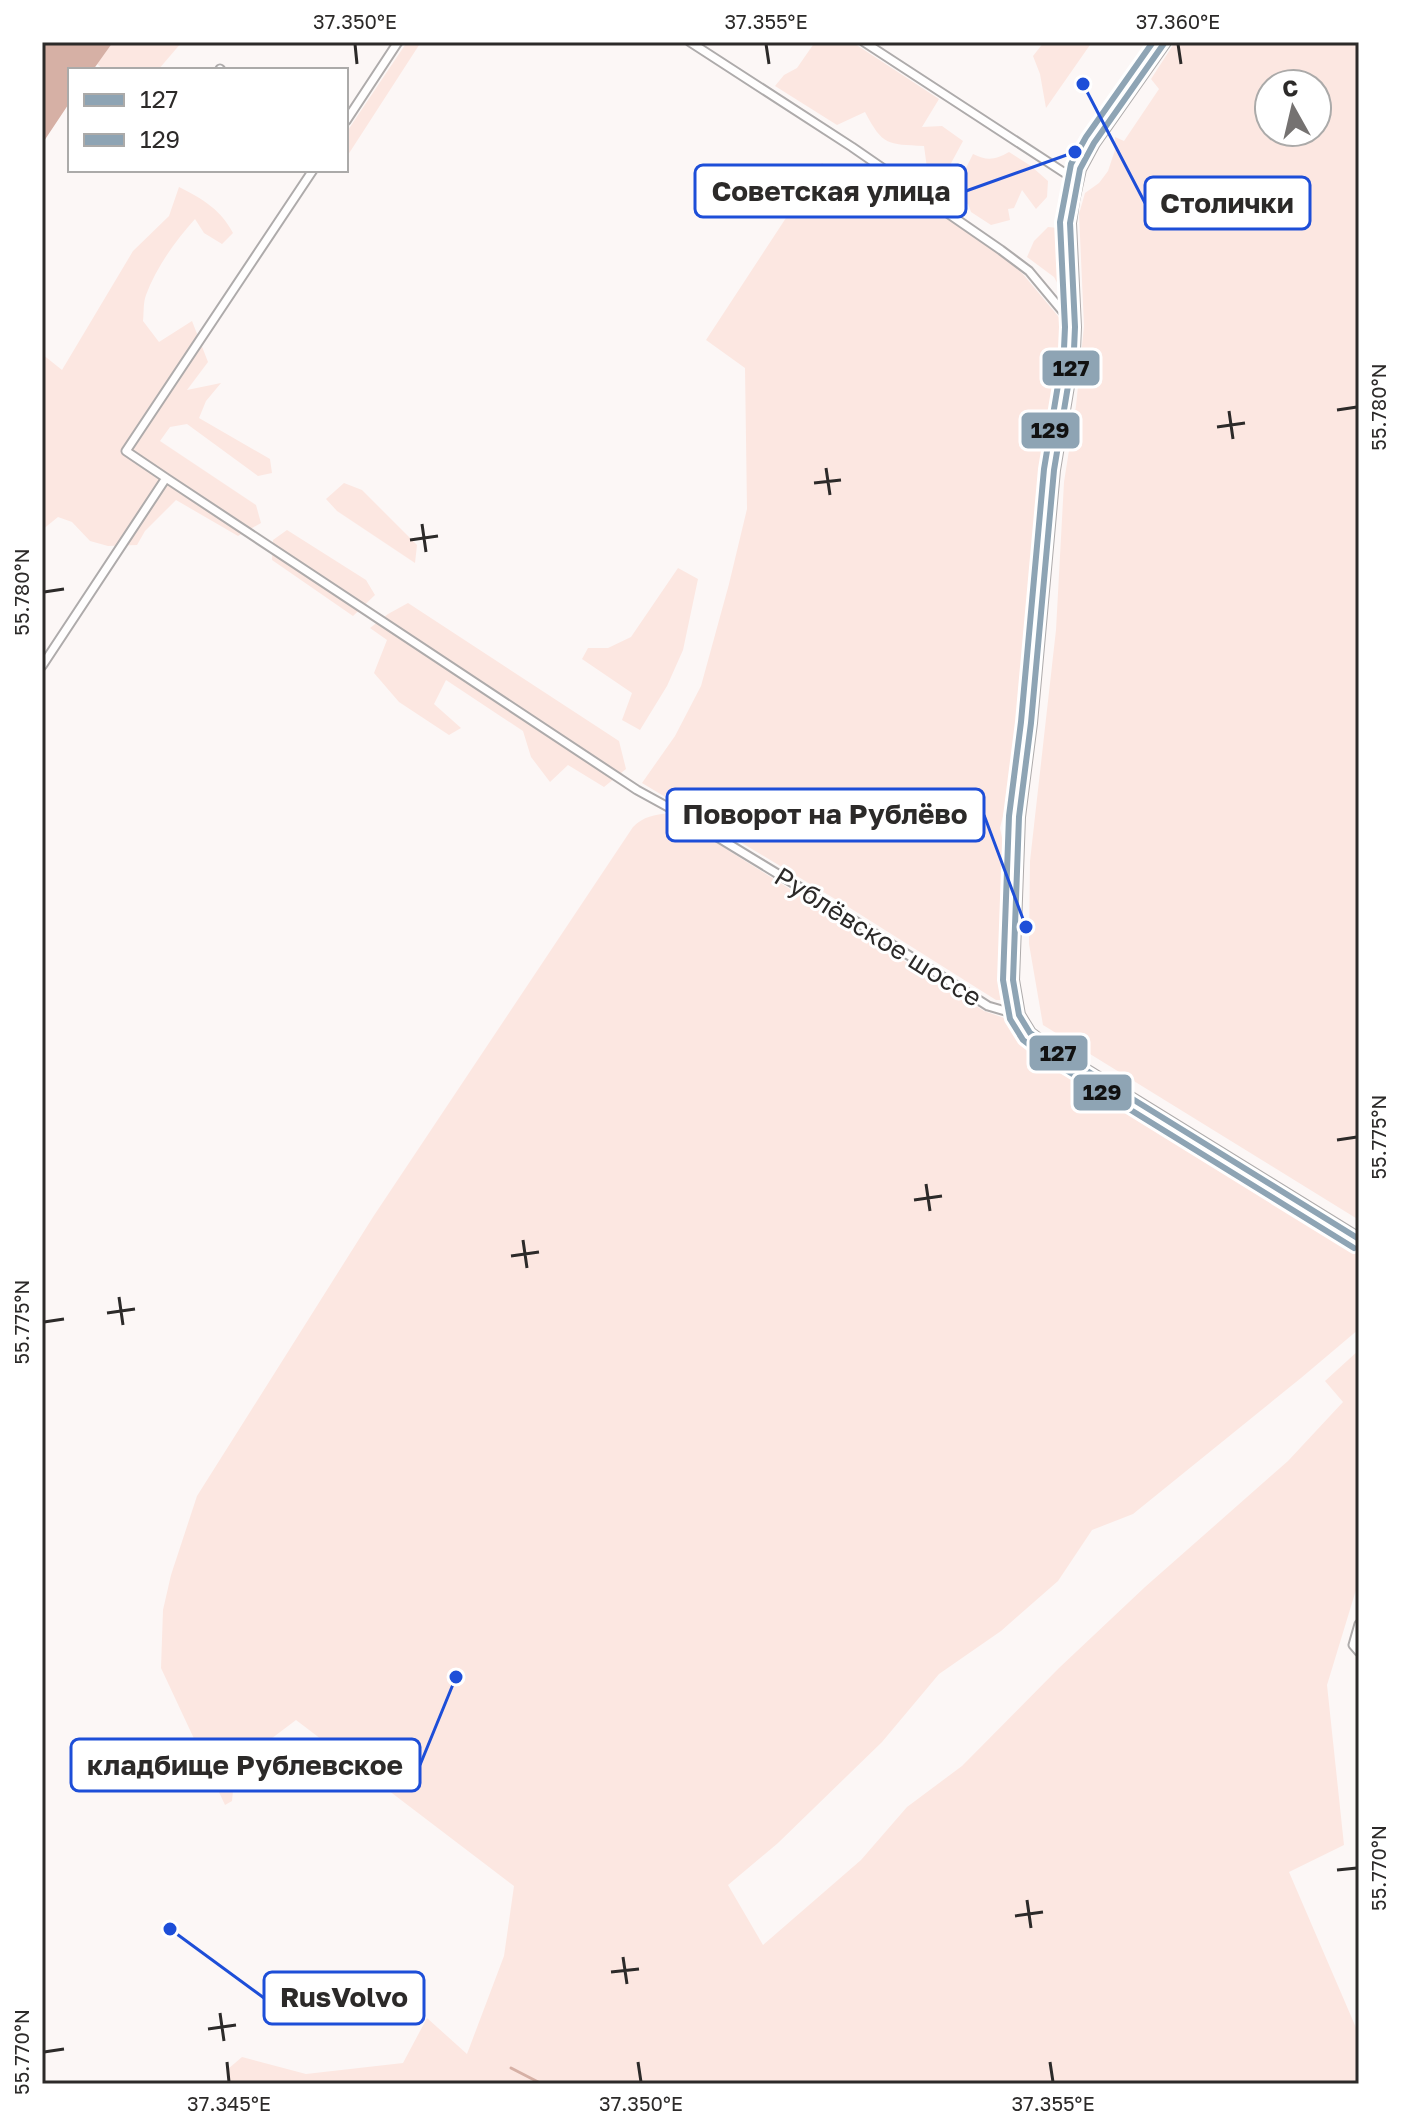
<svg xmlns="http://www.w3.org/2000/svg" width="1401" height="2126" font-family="'Golos Text',sans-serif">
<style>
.green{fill:#fce7e1;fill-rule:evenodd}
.water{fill:#d6b0a5}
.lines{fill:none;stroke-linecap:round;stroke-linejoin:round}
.stream{stroke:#d6b0a5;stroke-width:3}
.street-casing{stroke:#aeabab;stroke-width:11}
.secondary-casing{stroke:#aeabab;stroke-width:14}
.street{stroke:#fffefe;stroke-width:7}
.secondary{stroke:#fffefe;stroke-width:10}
.bus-1-casing{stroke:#fff;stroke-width:12}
.bus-2-casing{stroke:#fff;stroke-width:12}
.bus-1{stroke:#8ea4b4;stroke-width:6}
.bus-2{stroke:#8ea4b4;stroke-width:6}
.ticks{fill:none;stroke:#2c2a29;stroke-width:3}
.labels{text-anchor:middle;stroke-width:6;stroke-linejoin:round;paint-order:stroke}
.street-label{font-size:26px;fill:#2c2a29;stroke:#fff}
.leader{fill:none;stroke:#1d4ed8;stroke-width:3}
.callout-dot{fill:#1d4ed8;stroke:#fff;stroke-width:3}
.callout{fill:#fff;stroke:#1d4ed8;stroke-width:3}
.callout-label{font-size:28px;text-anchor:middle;font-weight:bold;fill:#2c2a29}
.line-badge{stroke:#fff;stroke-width:3}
.pale-badge-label{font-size:22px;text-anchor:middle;font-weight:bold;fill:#111}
.neatline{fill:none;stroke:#2c2a29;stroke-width:3}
.ticks-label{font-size:20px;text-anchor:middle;fill:#2c2a29}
</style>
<rect width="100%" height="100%" fill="#fcf7f6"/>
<path class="green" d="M113,42H182L158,70H104L97,64Z
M407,42H421L346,158V133Z
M815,42H852L939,99L922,127L942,126L963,141L949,167L927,168L924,146C887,144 883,146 865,112L837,125L775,86L784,75L797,68Z
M1044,42H1092L1046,108L1040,74L1033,56Z
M1175,42H1359V1220L1043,1025L1029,944L1030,861L1056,630L1064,482L1076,406L1084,326L1079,214L1085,193L1099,183L1108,171L1115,150V137L1124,141L1159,89L1151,79ZM1269,84H1317V132H1269Z
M1009,152L1031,166L1048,181L1047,197L1036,209L1022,190L1014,208L1008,209L1010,220L991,225L971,212L968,204L957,203L945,191L962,176L973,154C987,161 995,160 1009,152Z
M866,161L1004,257L1022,273L1068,328L1043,464V498L1023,636L1030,655L1023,686L1028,715L1000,828L1009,872L1005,1000H996L850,908L642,783L675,736L701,686L729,584L747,509L745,368L706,340L822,163L851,183Z
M179,187C203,199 221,210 233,233L222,244L204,233L195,219C175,241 156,268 146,295C143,303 144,313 143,321L159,342L192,321L208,362L187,390L221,383L206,401L199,418L270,459L272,473L258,476L187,424L170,427L160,441L256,505L261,523L238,536L176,500L145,531L137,545L108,546L90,541L72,522L58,517L42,530V354L62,370L133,251L169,216Z
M1048,227L1058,228L1063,244L1070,307L1054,277L1027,257L1034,241Z
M344,483L362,490L417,545L415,563L337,511L326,499Z
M287,530L366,580L375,595L353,616L272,560L273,540Z
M678,568L698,579L683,650L667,686L640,730L622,720L632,693L582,659L588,648H608L631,637Z
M408,603L619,741L626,769L604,787L568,765L550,782L531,757L523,731L446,680L434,704L461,728L449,735L399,702L374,673L387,640L370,628L388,614Z
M669,813L984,1011L1016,1022L1021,1034L1032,1042L1359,1246V1329L1301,1378L1133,1514L1092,1530L1058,1581L1001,1631L939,1674L882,1742L778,1843L728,1885L763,1945L861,1860L907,1807L962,1766L1059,1668L1145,1587L1288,1461L1343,1402L1325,1381L1359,1350V1580L1327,1685L1344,1845L1289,1872L1357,2030H1359V2084H231L228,2069L242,2057L306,2074L403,2063L427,2018L467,2054L504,1956L514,1886L296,1720L251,1754L234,1781L232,1801L225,1805L161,1668L163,1610L171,1575L197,1496L373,1217L633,827C644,816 654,815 669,813Z"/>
<path class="water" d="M42,42H113L93,70H70V102L42,144Z"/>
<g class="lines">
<path class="stream" d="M511,2068L542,2084"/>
<defs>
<path id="street" d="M690,42L852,147L1001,250L1029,271L1074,325
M864,42L1077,181
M220,69L221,70
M346,121L398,42
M166,478L637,790L668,807L855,921L988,1006L1019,1015
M42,666L166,478L126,451L313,170
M1359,1624L1353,1645L1359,1652"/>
<path id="secondary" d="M1165,42L1094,143L1080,169L1073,201L1070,223L1075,327L1074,350L1054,470L1031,723L1019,817L1013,980L1019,1015L1030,1033L1050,1048L1359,1239"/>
</defs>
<use href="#street" class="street-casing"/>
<use href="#secondary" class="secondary-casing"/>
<use href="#street" class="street"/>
<use href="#secondary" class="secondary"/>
<defs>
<path id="bus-1" d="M1165,42L1094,143L1080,169L1070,223L1075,327L1074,350L1054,470L1031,723L1019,817L1013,980L1019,1015L1030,1033L1050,1048L1359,1239"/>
<path id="bus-2" d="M1153,42L1086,137L1071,164L1060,222L1065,327L1064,349L1044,469L1021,722L1009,816L1003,980L1010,1019L1023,1040L1045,1057L1354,1248"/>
</defs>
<use href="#bus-1" class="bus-1-casing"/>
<use href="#bus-2" class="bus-2-casing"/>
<use href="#bus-1" class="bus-1"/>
<use href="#bus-2" class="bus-2"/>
</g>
<path class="ticks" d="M355,44L357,64M766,44L769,64M1178,44L1181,64M1337,410L1357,407M1229,411L1233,439M1217,427L1245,423M826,468L830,495M814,483L841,480M422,524L426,552M410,540L438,536M44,592L64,589M1337,1140L1357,1137M926,1184L930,1211M914,1200L942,1196M523,1240L527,1268M511,1256L539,1252M119,1297L123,1325M107,1313L135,1309M44,1322L64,1319M1337,1870L1357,1868M1027,1900L1031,1928M1015,1916L1043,1912M623,1957L627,1984M611,1972L639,1969M220,2013L224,2041M208,2029L236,2025M44,2052L64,2049M227,2062L229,2082M638,2062L641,2082M1050,2062L1053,2082"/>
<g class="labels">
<g class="street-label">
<text transform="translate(878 937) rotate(32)" y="9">Рублёвское шоссе</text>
</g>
</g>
<path class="leader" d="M1075 152L966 191M1083 84L1145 203M1026 927L984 815M456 1677L420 1765M170 1929L264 1998"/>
<g class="callout-dot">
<circle cx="1075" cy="152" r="8"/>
<circle cx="1083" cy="84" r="8"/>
<circle cx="1026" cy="927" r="8"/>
<circle cx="456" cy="1677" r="8"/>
<circle cx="170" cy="1929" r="8"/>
</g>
<g class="callout">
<rect x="695" y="165" width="271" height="52" rx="8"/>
<rect x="1145" y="177" width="165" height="52" rx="8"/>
<rect x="667" y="789" width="317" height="52" rx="8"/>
<rect x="71" y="1739" width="349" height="52" rx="8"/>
<rect x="264" y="1972" width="160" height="52" rx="8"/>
</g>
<g class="callout-label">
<text x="831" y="201">Советская улица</text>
<text x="1227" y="213">Столички</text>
<text x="825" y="824">Поворот на Рублёво</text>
<text x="245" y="1775">кладбище Рублевское</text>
<text x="344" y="2007">RusVolvo</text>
</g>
<g class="line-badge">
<rect x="1041" y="349" width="60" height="38" rx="8" fill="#8ea4b4"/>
<rect x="1020" y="411" width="61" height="39" rx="8" fill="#8ea4b4"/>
<rect x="1028" y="1034" width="61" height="38" rx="8" fill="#8ea4b4"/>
<rect x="1072" y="1073" width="61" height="39" rx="8" fill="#8ea4b4"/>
</g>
<g class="pale-badge-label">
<text x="1071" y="376">127</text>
<text x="1050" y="438">129</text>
<text x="1058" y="1061">127</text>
<text x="1102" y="1100">129</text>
</g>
<rect width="1401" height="2126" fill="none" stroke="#ffffff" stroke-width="88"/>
<rect x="68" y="68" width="280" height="104" fill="#ffffff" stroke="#abaaa9" stroke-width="2"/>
<rect x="84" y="94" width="40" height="12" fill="#8ea4b4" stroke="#abaaa9" stroke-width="2"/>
<text x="140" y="108" font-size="24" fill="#2c2a29">127</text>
<rect x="84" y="134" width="40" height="12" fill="#8ea4b4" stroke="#abaaa9" stroke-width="2"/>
<text x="140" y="148" font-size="24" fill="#2c2a29">129</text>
<g transform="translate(1293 108) rotate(352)"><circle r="38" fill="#ffffff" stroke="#abaaa9" stroke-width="2"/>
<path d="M0-6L14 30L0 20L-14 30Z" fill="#757271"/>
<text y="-12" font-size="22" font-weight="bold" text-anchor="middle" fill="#2c2a29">С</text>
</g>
<rect x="44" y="44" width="1313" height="2038" class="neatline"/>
<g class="ticks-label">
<text x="355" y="29">37.350°E</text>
<text x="766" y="29">37.355°E</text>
<text x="1178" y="29">37.360°E</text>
<text transform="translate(1379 407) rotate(-90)" y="7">55.780°N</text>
<text transform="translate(22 592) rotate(-90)" y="7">55.780°N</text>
<text transform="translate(1379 1137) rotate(-90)" y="7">55.775°N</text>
<text transform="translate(22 1322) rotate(-90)" y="7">55.775°N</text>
<text transform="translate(1379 1868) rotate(-90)" y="7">55.770°N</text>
<text transform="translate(22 2052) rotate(-90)" y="7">55.770°N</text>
<text x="229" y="2111">37.345°E</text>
<text x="641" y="2111">37.350°E</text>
<text x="1053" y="2111">37.355°E</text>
</g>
</svg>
